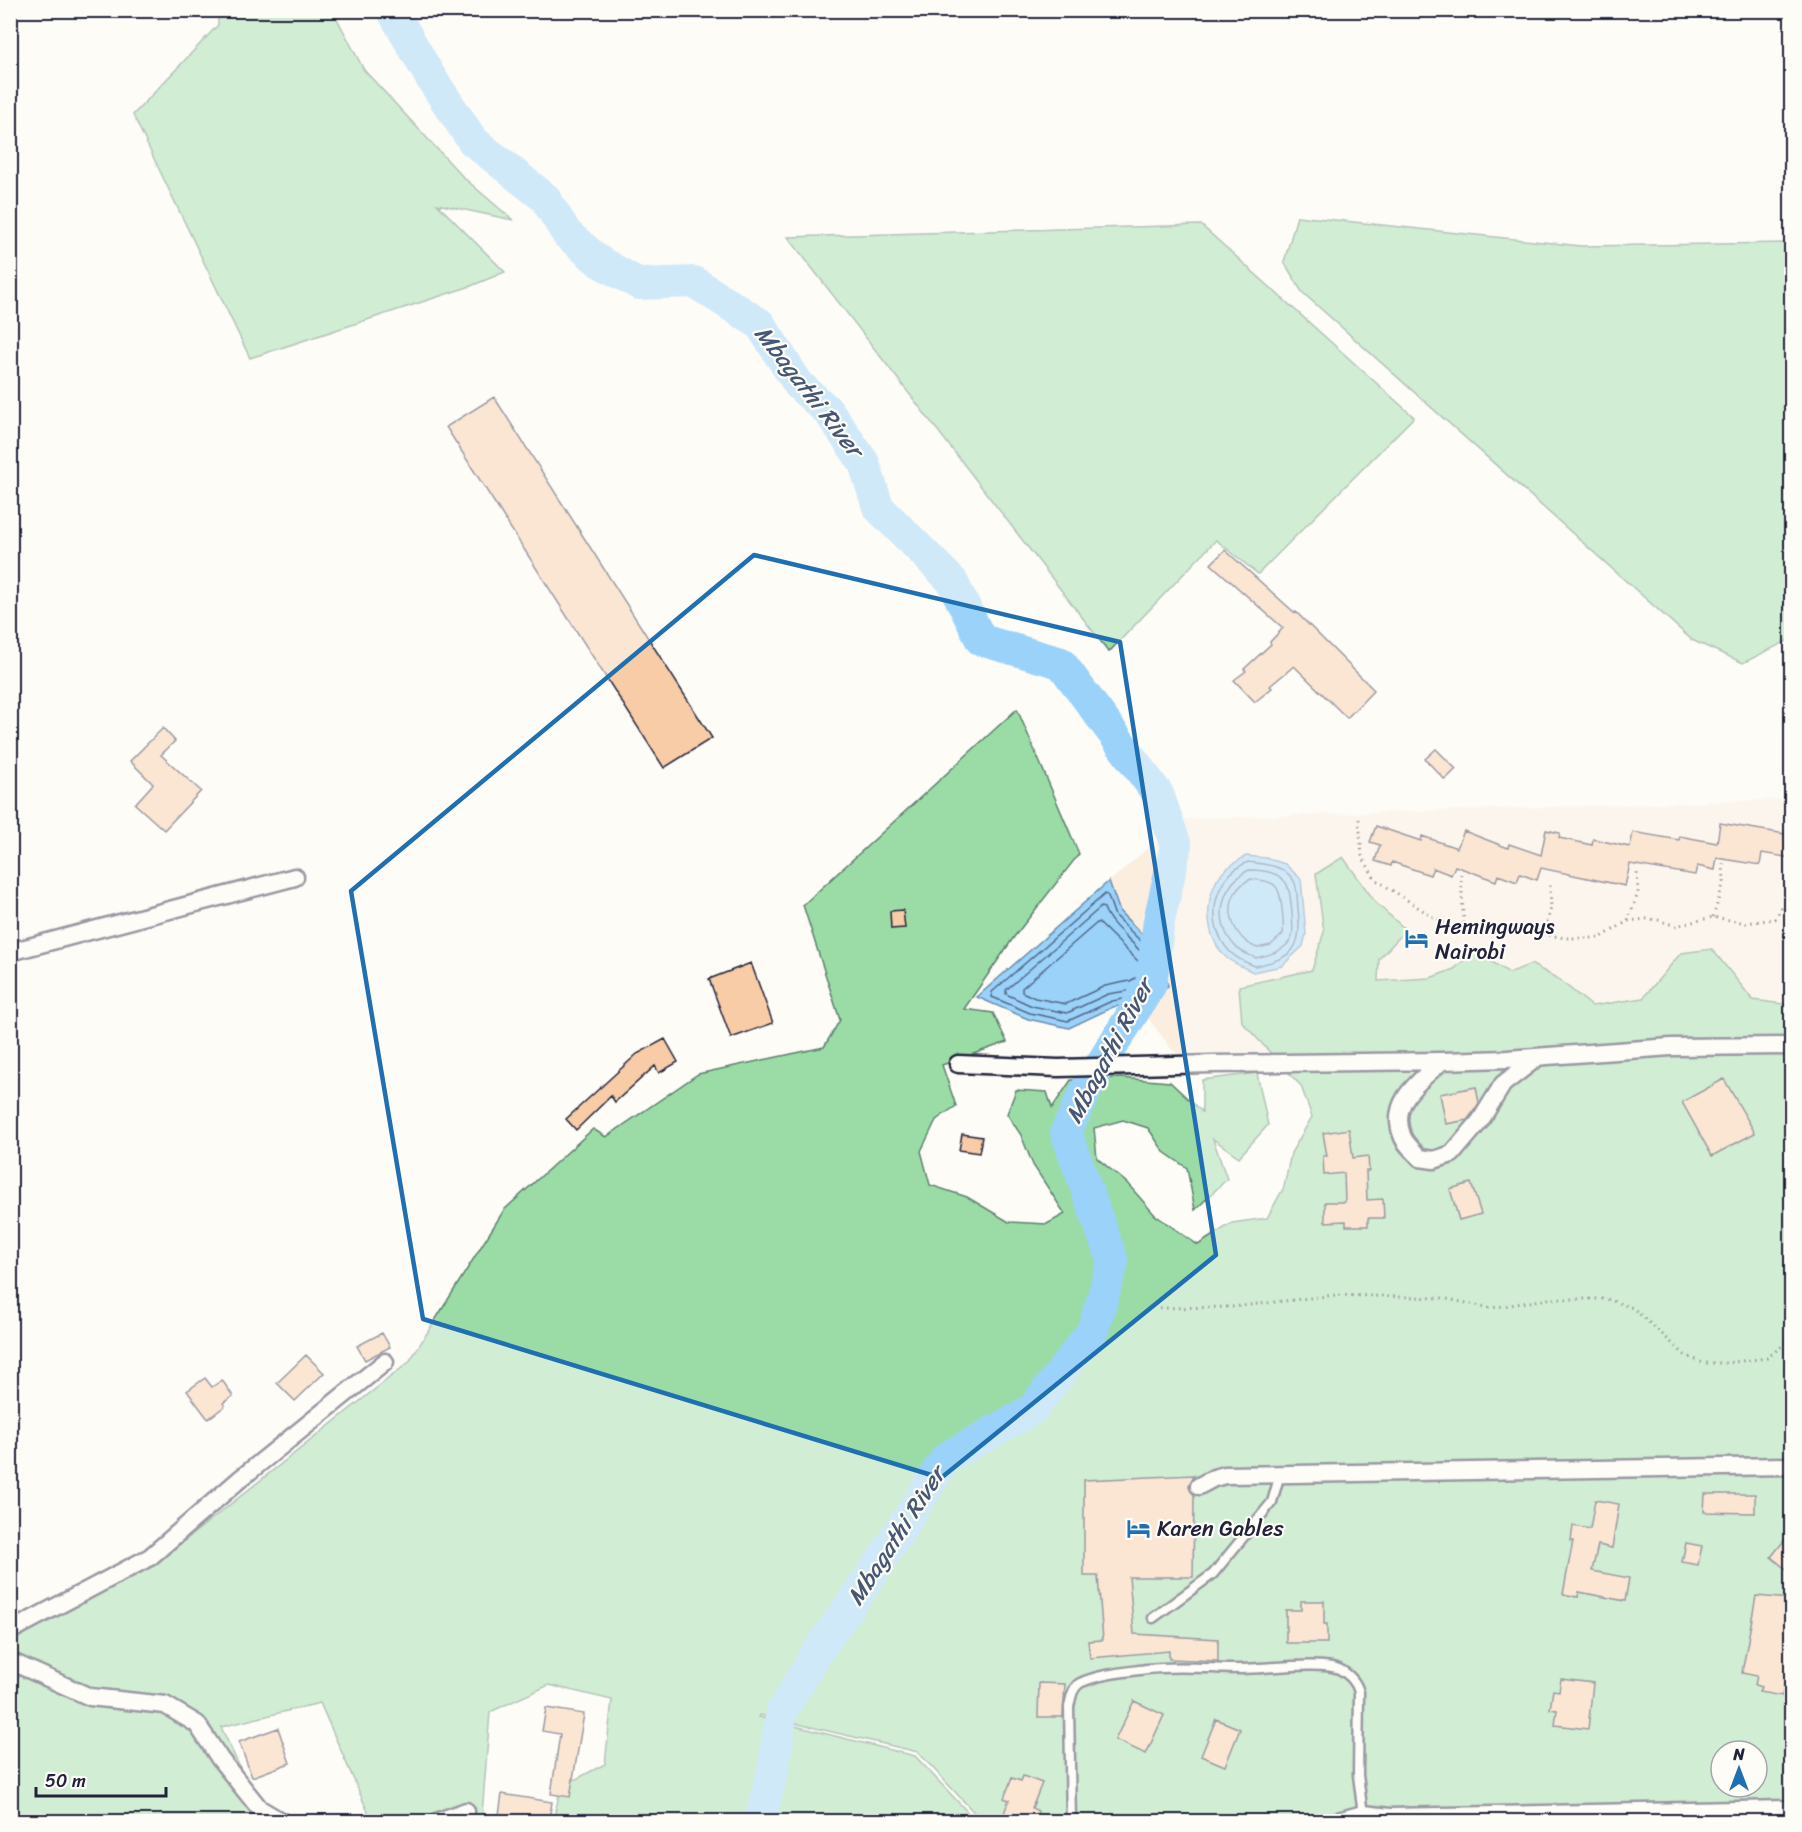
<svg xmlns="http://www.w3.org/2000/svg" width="1802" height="1832" font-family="Sriracha,sans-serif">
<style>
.built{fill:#fbeedf}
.green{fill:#9bdca6;stroke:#5e7f70;stroke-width:1.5;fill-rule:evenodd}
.water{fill:#9ad2f9;stroke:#6a8cad;stroke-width:1.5}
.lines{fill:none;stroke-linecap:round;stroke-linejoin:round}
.shore{stroke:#526887;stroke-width:1.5}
.river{stroke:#9ad2f9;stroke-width:32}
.building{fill:#f7cca6;stroke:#22223b;stroke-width:1.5}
.service-casing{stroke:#22223b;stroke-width:13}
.minor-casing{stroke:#22223b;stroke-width:21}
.path{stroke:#22223b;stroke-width:3;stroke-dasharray:1.5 4.5;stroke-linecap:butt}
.service{stroke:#fdfcf7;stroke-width:8}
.minor{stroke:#fdfcf7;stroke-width:16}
.marked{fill:none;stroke:#1f6fb2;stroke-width:4.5;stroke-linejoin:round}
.labels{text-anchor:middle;stroke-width:4.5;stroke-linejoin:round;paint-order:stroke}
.poi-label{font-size:22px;fill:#22223b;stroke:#fdfcf7;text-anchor:start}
.water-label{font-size:24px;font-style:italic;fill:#465774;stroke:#fdfcf7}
</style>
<rect width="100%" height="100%" fill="#fdfcf7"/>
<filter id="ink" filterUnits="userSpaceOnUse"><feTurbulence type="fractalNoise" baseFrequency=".0167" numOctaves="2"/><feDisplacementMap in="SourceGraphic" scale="12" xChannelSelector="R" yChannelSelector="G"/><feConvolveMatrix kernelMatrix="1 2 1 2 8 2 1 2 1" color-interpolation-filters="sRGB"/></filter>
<g filter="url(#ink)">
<path class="built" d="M1791,799V1041L1193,1061L1172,1050L1137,1003L1113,1007L1069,1028L1028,1019L977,997L1181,819Z"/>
<path class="green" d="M218,11H333L364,70L464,178L513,220L437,204L505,272L471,286L250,358L133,115L218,25Z
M1297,216L1581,246L1791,243V639L1743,663L1692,640L1302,292L1284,262Z
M1201,225L1414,417L1258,574L1216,540L1109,652L788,237Z
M1017,709L1079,854L1014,937L964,1009L993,1013L1007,1042L942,1065L956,1106L936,1120L921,1151L930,1185L967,1197L1009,1222L1047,1224L1065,1214L1033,1165L1021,1135L1007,1114L1016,1090L1047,1092L1052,1108L1071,1080L1121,1078L1170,1082L1202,1112V1080L1257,1073L1268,1125L1239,1157L1213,1139L1227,1179L1195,1210L1187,1168L1164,1152L1148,1128L1123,1120L1094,1128L1097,1158L1127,1183L1155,1215L1198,1245L1232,1223L1267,1218L1284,1187L1291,1153L1312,1117L1301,1086L1242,1022L1239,986L1312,970L1324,932L1316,874L1343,857L1376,903L1406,930L1379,959L1378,981L1430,978L1454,969L1475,951L1509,973L1531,964L1558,979L1592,1006L1643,998L1681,953L1712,949L1753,1000L1791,1005V1821H982L918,1752L760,1715L759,1717L915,1756L976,1821H553L561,1787L605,1764L612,1700L549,1685L490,1712L482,1815L467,1821H372L320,1703L221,1727L265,1821H11L10,1642L164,1557L409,1362L504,1210L593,1129L606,1137L698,1074L824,1047L840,1020L803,905ZM1721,1751H1757V1787H1721Z"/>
<path class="water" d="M1246,856L1266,858L1285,864L1301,879L1306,934L1303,946L1282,966L1253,972C1245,968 1235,964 1228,959C1207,941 1204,908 1215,884C1220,871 1234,863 1246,856Z
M1109,881L1120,912L1160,952L1168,986L1137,1003L1113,1007L1069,1028L1028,1019L977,997Z"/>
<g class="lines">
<path class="shore" d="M1248,862C1265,864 1284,865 1294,881C1298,888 1297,901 1298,909C1303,949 1293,958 1255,966C1247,963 1236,958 1230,952C1204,924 1212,877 1248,862Z
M1249,870C1258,870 1269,871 1277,875C1280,877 1286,882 1287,885C1291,891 1294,931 1292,937C1286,951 1269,955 1256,958C1249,955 1240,952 1235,946C1213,923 1220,884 1249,870Z
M1251,879C1277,881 1279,885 1282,909C1283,917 1284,926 1283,934L1271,945L1257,948C1227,936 1220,893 1251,879Z
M1105,894L1108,896L1115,916L1155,955L1160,984L1135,997L1112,1001L1068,1021L1030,1013L992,997V992Z
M1101,907L1104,908C1114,936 1154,949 1151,980L1133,990L1108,994L1067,1013L1032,1006L1006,994V990Z
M1098,922L1140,963L1141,975L1130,981L1105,986L1066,1004L1035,998L1022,992V988Z"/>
<path class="river" d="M392,10L431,78L473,141L545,198L567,234L600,262L639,284L694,282L760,324L799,385L829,412L864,463L878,507L952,581L981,640L1061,663L1158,794L1176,846L1159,921L1151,984L1090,1082L1066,1132L1113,1262L1093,1330L1033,1409L946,1458L876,1568L815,1655L782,1711L772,1775L759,1822"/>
</g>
<path class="building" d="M494,397L712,738L664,768L446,427Z
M1225,550L1295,613L1296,612L1374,690L1347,718L1294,666L1270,686L1272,688L1255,702L1234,680L1246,671L1244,669L1271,644L1270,642L1283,628L1211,564Z
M163,728L175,741L161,755L201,791L164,830L135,804L153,784L130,761Z
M1436,749L1456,769L1445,780L1425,759Z
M1720,823L1791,835V858L1762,853L1760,865L1717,858L1715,870L1697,866L1695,875L1630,864L1625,886L1541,868L1537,880L1520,874L1517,882L1498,875L1496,881L1455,866L1451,875L1433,868L1430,875L1392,862L1391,866L1375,861L1380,845L1370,842L1376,826L1421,841L1422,836L1457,848L1464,831L1508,848L1509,844L1541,855L1546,830L1560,833L1559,838L1592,845L1593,839L1630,847L1633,832L1679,840L1680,836L1717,843Z
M903,910L905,928L891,929L890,911Z
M751,963L773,1023L731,1038L709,979Z
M665,1039L678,1062L659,1073L655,1066L615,1102L611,1096L576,1130L566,1119L637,1054Z
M1724,1079L1755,1133L1712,1156L1682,1102Z
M1476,1087L1479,1103L1471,1115L1467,1120L1446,1124L1440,1094Z
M1349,1129L1353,1158L1368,1156L1369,1171H1366L1367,1200L1383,1199L1384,1218H1368V1226H1346V1221L1325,1222V1202H1345L1344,1173L1324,1175L1323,1156H1327L1323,1133Z
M962,1134L982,1137L979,1153L959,1150Z
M1471,1183L1481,1214L1459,1220L1450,1189Z
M382,1333L390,1347L365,1360L357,1346Z
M306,1355L324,1373L295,1401L277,1383Z
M205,1378L212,1387L222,1380L233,1396L223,1403L225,1406L208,1419L187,1391Z
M1194,1475L1189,1486L1194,1495L1193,1577H1129L1134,1634L1218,1639V1661L1169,1659V1651L1090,1658L1088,1641L1103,1640L1098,1576H1084V1480Z
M1705,1494H1755V1513L1704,1512Z
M1595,1500L1619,1504L1612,1548L1598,1545L1592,1571L1629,1578L1625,1601L1579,1592L1578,1597L1563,1594L1573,1541H1571L1573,1526L1590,1529Z
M1791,1532V1573L1771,1557Z
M1686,1543L1702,1546L1698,1565L1682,1562Z
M1756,1596L1791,1599V1682L1785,1681L1782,1696L1759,1692L1761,1687L1755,1685L1757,1676L1742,1673Z
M1301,1601H1324V1624H1327V1643H1286V1610H1301Z
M1561,1679L1593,1683L1588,1729L1555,1725L1557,1710L1550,1709L1553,1690L1559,1691Z
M1039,1683L1065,1684L1063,1717H1038Z
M1134,1701L1164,1715L1146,1754L1115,1740Z
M546,1708L584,1714L570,1797L551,1794L560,1734L542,1731Z
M1216,1719L1240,1729L1225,1766L1201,1756Z
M278,1728L290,1763L252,1777L239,1742Z
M1023,1776L1042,1783L1032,1808L1038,1811L1034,1821H1001L1009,1800L1004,1798L1012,1778L1021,1781Z
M502,1794L552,1802L549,1821H532L499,1815Z"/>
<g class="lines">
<defs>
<path id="service" d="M1153,1618L1213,1574L1272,1502L1280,1474
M1071,1822L1069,1707C1071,1698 1072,1688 1080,1683C1099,1674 1126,1672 1147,1669C1178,1665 1212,1669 1243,1669C1264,1669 1322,1661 1339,1669C1349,1674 1356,1681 1359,1692L1358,1775L1363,1815"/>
<path id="minor" d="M10,952L295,877
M1442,1061C1420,1081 1389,1101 1402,1135C1404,1143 1414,1151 1420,1158L1434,1160L1452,1154L1480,1121L1503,1084L1538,1057
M958,1064L1058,1068L1213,1064L1442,1061L1507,1059L1671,1047L1792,1046
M1199,1486L1214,1478L1225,1475L1792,1466
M10,1631L150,1557L240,1479L385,1362
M10,1661L90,1697L165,1705L197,1724L220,1759L260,1809L282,1822
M436,1822L466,1811
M1334,1822L1363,1814L1390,1817L1792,1809"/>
</defs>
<use href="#service" class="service-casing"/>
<use href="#minor" class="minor-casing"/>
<path class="path" d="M1359,819L1362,856L1375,879L1433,917L1464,932
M1461,874L1464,932H1499L1508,929L1566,938H1600L1628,921L1646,919L1658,920L1676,926L1713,917L1746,923L1775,919L1782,907L1792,896
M1713,917L1724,882L1723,863
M1628,921L1638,893L1637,869
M1544,934L1551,908L1550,885
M1160,1308L1232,1307L1336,1295L1442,1298L1491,1308L1548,1299H1607L1633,1308L1685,1355L1703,1363H1726L1767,1358L1792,1338"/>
<use href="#service" class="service"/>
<use href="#minor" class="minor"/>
</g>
</g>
<path d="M0 0H1802V1832H0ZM754,555L1120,642L1216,1255L941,1478L423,1319L351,891Z" fill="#fdfcf7" fill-opacity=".55" fill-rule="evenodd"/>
<path class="marked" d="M754,555L1120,642L1216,1255L941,1478L423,1319L351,891Z"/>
<defs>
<symbol id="hotel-bare" viewBox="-9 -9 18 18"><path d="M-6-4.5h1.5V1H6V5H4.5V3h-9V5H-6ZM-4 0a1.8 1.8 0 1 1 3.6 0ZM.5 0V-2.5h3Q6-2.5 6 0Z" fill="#1f6fb2" stroke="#fdfcf7" stroke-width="2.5" paint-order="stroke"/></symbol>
</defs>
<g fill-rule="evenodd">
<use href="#hotel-bare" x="1400" y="922" width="33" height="33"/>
<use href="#hotel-bare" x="1122" y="1512" width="33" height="33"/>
</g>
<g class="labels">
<g class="poi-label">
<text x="1435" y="934">Hemingways<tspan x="1435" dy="25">Nairobi</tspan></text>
<text x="1157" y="1536">Karen Gables</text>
</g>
<g class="water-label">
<text transform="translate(809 391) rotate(52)" y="8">Mbagathi River</text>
<text transform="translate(1109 1051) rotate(-62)" y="8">Mbagathi River</text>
<text transform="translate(896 1536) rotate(-57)" y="8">Mbagathi River</text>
</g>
</g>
<rect width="1802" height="1832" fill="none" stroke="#fdfcf7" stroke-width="36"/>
<rect x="18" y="18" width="1766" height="1796" fill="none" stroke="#22223b" stroke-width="2" filter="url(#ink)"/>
<g transform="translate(1739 1769)"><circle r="28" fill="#fdfcf7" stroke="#a5a5ac" stroke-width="1.5"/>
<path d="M0-4.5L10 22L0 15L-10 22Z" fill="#1f6fb2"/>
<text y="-9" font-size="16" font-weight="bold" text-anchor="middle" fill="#22223b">N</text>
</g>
<path d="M36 1787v9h130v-9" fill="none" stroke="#22223b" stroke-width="3"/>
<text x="45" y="1787" font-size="18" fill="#22223b" stroke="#fdfcf7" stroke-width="4.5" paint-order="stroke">50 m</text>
</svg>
